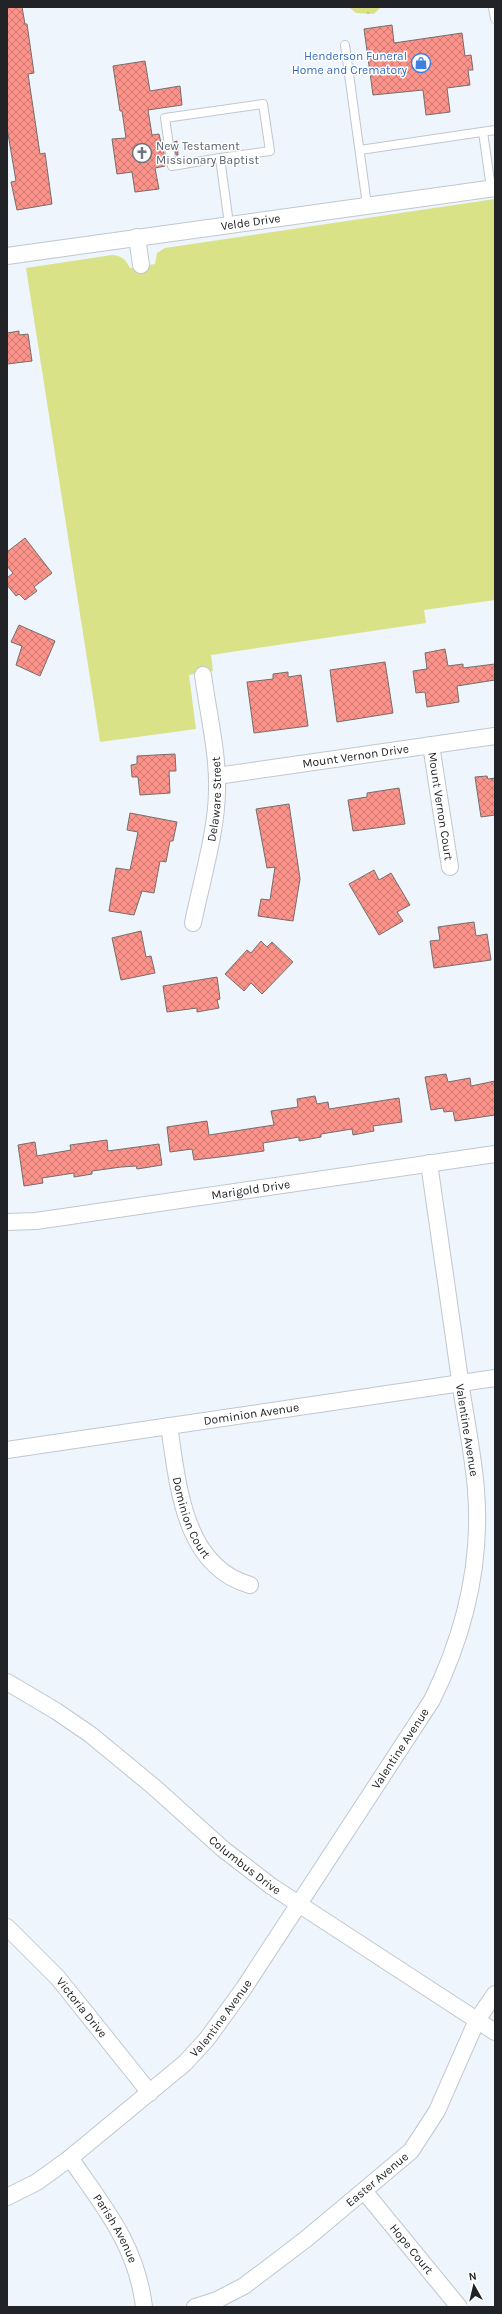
<svg xmlns="http://www.w3.org/2000/svg" width="502" height="2314" font-family="Karla,sans-serif">
<style>
.grass{fill:#d9e287}
.forest{fill:url(#forest-firs)}
.building{fill:url(#building-cross-hatch);stroke:#776d6b}
.lines{fill:none;stroke-linecap:round;stroke-linejoin:round}
.service-casing{stroke:#c0c7cf;stroke-width:10}
.minor-casing{stroke:#c0c7cf;stroke-width:18}
.service{stroke:#fff;stroke-width:8}
.minor{stroke:#fff;stroke-width:16}
.labels{text-anchor:middle;stroke-width:3;stroke-linejoin:round;paint-order:stroke}
.shop-label{font-size:12px;fill:#366cbe;stroke:#fff;text-anchor:end}
.worship-label{font-size:12px;fill:#5b616d;stroke:#fff;text-anchor:start}
.street-label{font-size:12px;fill:#212326;stroke:#fff}
</style>
<defs>
<pattern id="forest-firs" width="22" height="20" patternUnits="userSpaceOnUse"><rect width="22" height="20" fill="#d9e287"/><path d="M5 1l3.5 6h-7zM16 11l3.5 6h-7z" fill="#bac274"/></pattern>
<pattern id="building-cross-hatch" width="8" height="8" patternUnits="userSpaceOnUse"><rect width="8" height="8" fill="#fc938a"/><path d="M0 0l8 8M0 8l8-8" fill="none" stroke="#cc7871"/></pattern>
</defs>
<rect width="100%" height="100%" fill="#eef5fd"/>
<path class="grass" d="M495,199V600L424,610L426,623L211,655L213,671L189,675L196,729L100,742L26,268L112,255C121,255 126,260 130,268L155,264L157,253L165,248Z"/>
<path class="forest" d="M349,7H381L374,14L356,13Z"/>
<path class="building" d="M7,7H22L25,24H27L34,73L28,74L40,154L45,153L52,204L17,210L11,182L16,181L7,128Z
M392,25L394,43L462,33L465,56L471,55L473,70H468L470,85L447,88L450,112L426,115L423,90L373,95L364,29Z
M145,61L150,91L180,86L182,105L148,110L152,135L159,134L161,143H163L165,166L155,168L159,189L135,192L132,172L117,174L112,139L126,138L122,111H120L113,66Z
M177,141L178,155H176L174,142Z
M19,331V335L28,334L32,361L7,364V333Z
M25,538L52,573L34,587L37,591L25,600L19,594L16,596L7,585V578L13,573L7,566V552Z
M19,625L55,641L40,676L16,665L22,646L11,642Z
M445,649L448,666L463,664V668L495,664V680L457,686L459,702L427,707L425,692L416,693L413,671L427,669L425,653Z
M385,662L393,713L337,722L330,670Z
M288,672V677L301,675L308,726L254,733L247,682L273,679V674Z
M175,754L176,771H169L170,793L140,795L138,777H132L131,765L137,764V756Z
M487,776L488,779L495,778V815L481,817L475,777Z
M399,788L405,824L353,831L348,800L367,797V793Z
M289,804L300,879L293,921L258,916L261,899L270,900L275,867L267,868L256,809Z
M130,813L177,822L173,841H170L166,862L160,861L154,893L142,891L134,915L109,911L116,868L130,870L138,832L127,830Z
M374,870L379,880L391,873L410,905L397,912L403,921L379,935L349,884Z
M474,922L476,936L487,934L491,960L434,968L430,941L440,940L438,927Z
M141,931L146,957L151,956L155,973L121,980L112,938Z
M261,941L267,947L272,942L293,962L262,994L251,983L244,991L225,974L247,950L251,953Z
M217,977L220,999L217,1000L219,1008L197,1012V1008L167,1012L163,986Z
M446,1074L448,1082L470,1078L471,1086L495,1081V1115L455,1121L453,1111L444,1112L443,1108L431,1110L425,1077Z
M315,1096L317,1104L328,1102L329,1109L399,1098L402,1122L373,1126L374,1131L353,1135L352,1129L321,1134V1137L299,1141V1137L263,1143L264,1151L228,1156L194,1160L192,1149L170,1152L167,1127L207,1121L209,1135L274,1125L271,1111L298,1107L297,1099Z
M107,1140L108,1151L159,1144L162,1165L137,1169L136,1166L121,1167L92,1171V1174L74,1177V1173L42,1178L43,1183L24,1186L18,1145L35,1142L37,1156L71,1150L70,1145Z"/>
<g class="lines">
<defs>
<path id="service" d="M493,7L495,19
M345,45L367,205
M483,132L491,188
M360,150L495,130
M220,158L270,151L263,104L165,118L172,166L220,158L229,224"/>
<g id="minor">
<path d="M137,237L141,265"/>
<path id="s1" d="M7,256L495,188"/>
<path id="s2" d="M431,745L450,867"/>
<path id="s3" d="M217,776L495,736"/>
<path id="s4" d="M193,923C201,883 217,830 217,790C218,752 208,713 203,675"/>
<path id="s5" d="M7,1222L36,1221L495,1154"/>
<path id="s6" d="M169,1426C178,1484 183,1566 250,1585"/>
<path id="s7" d="M7,1450L495,1378"/>
<path id="s8" d="M7,1682L56,1711L91,1735L154,1787L223,1849L271,1886L495,2032"/>
<path id="s9" d="M7,1927L58,1978L150,2093"/>
<path id="s10" d="M70,2158C104,2207 137,2246 144,2307"/>
<path id="s11" d="M364,2191L459,2307"/>
<path id="s12" d="M7,2197L37,2182L70,2158L185,2063L207,2039L244,1988L432,1700C464,1635 482,1564 476,1490C473,1451 464,1412 459,1373C449,1303 439,1233 429,1163"/>
<path id="s13" d="M195,2307L217,2300L244,2286L306,2239L411,2151L437,2111L477,2020L495,1994"/>
</g>
</defs>
<use href="#service" class="service-casing"/>
<use href="#minor" class="minor-casing"/>
<use href="#service" class="service"/>
<use href="#minor" class="minor"/>
</g>
<defs>
<symbol id="shop-ring" viewBox="-11 -11 22 22"><circle r="9.5" fill="#fff" stroke="#3f7fe0" stroke-width="1.5"/><path d="M-5-2.5h2.3a2.7 3.5 0 0 1 5.4 0H5L5.5 6h-11ZM-1.5-2.5h3a1.5 2.3 0 0 0-3 0Z" fill="#3f7fe0"/></symbol>
<symbol id="church-ring" viewBox="-11 -11 22 22"><circle r="9.5" fill="#fff" stroke="#6b7280" stroke-width="1.5"/><path d="M-1.2-6h2.4v3.5h3.3v2.4h-3.3V6h-2.4V-.1h-3.3v-2.4h3.3Z" fill="#6b7280"/></symbol>
</defs>
<g fill-rule="evenodd">
<use href="#shop-ring" x="410" y="52" width="22" height="22"/>
<use href="#church-ring" x="131" y="142" width="22" height="22"/>
</g>
<g class="labels">
<g class="shop-label">
<text x="407" y="60">Henderson Funeral<tspan x="407" dy="14">Home and Crematory</tspan></text>
</g>
<g class="worship-label">
<text x="156" y="150">New Testament<tspan x="156" dy="14">Missionary Baptist</tspan></text>
</g>
<g class="street-label">
<text dy="4" stroke="none"><textPath href="#s1" startOffset="246">Velde Drive</textPath></text>
<text dy="4" stroke="none"><textPath href="#s3" startOffset="140">Mount Vernon Drive</textPath></text>
<text dy="4" stroke="none"><textPath href="#s4" startOffset="126">Delaware Street</textPath></text>
<text dy="4" stroke="none"><textPath href="#s2" startOffset="62">Mount Vernon Court</textPath></text>
<text dy="4" stroke="none"><textPath href="#s5" startOffset="246">Marigold Drive</textPath></text>
<text dy="4" stroke="none"><textPath href="#s7" startOffset="247">Dominion Avenue</textPath></text>
<text transform="translate(467 1430) rotate(81)" y="4">Valentine Avenue</text>
<text dy="4" stroke="none"><textPath href="#s6" startOffset="95">Dominion Court</textPath></text>
<text dy="4" stroke="none"><textPath href="#s12" startOffset="605">Valentine Avenue</textPath></text>
<text dy="4" stroke="none"><textPath href="#s8" startOffset="301">Columbus Drive</textPath></text>
<text dy="4" stroke="none"><textPath href="#s9" startOffset="110">Victoria Drive</textPath></text>
<text dy="4" stroke="none"><textPath href="#s12" startOffset="281">Valentine Avenue</textPath></text>
<text dy="4" stroke="none"><textPath href="#s13" startOffset="224">Easter Avenue</textPath></text>
<text dy="4" stroke="none"><textPath href="#s10" startOffset="84">Parish Avenue</textPath></text>
<text dy="4" stroke="none"><textPath href="#s11" startOffset="75">Hope Court</textPath></text>
</g>
</g>
<rect width="502" height="2314" fill="none" stroke="#212326" stroke-width="16"/>
<g transform="translate(474 2286) rotate(352)" stroke="#ffffff" stroke-width="3" paint-order="stroke">
<path d="M0-3L7 15L0 10L-7 15Z" fill="#212326"/>
<text y="-6" font-size="11" font-weight="bold" text-anchor="middle" fill="#212326">N</text>
</g>
</svg>
